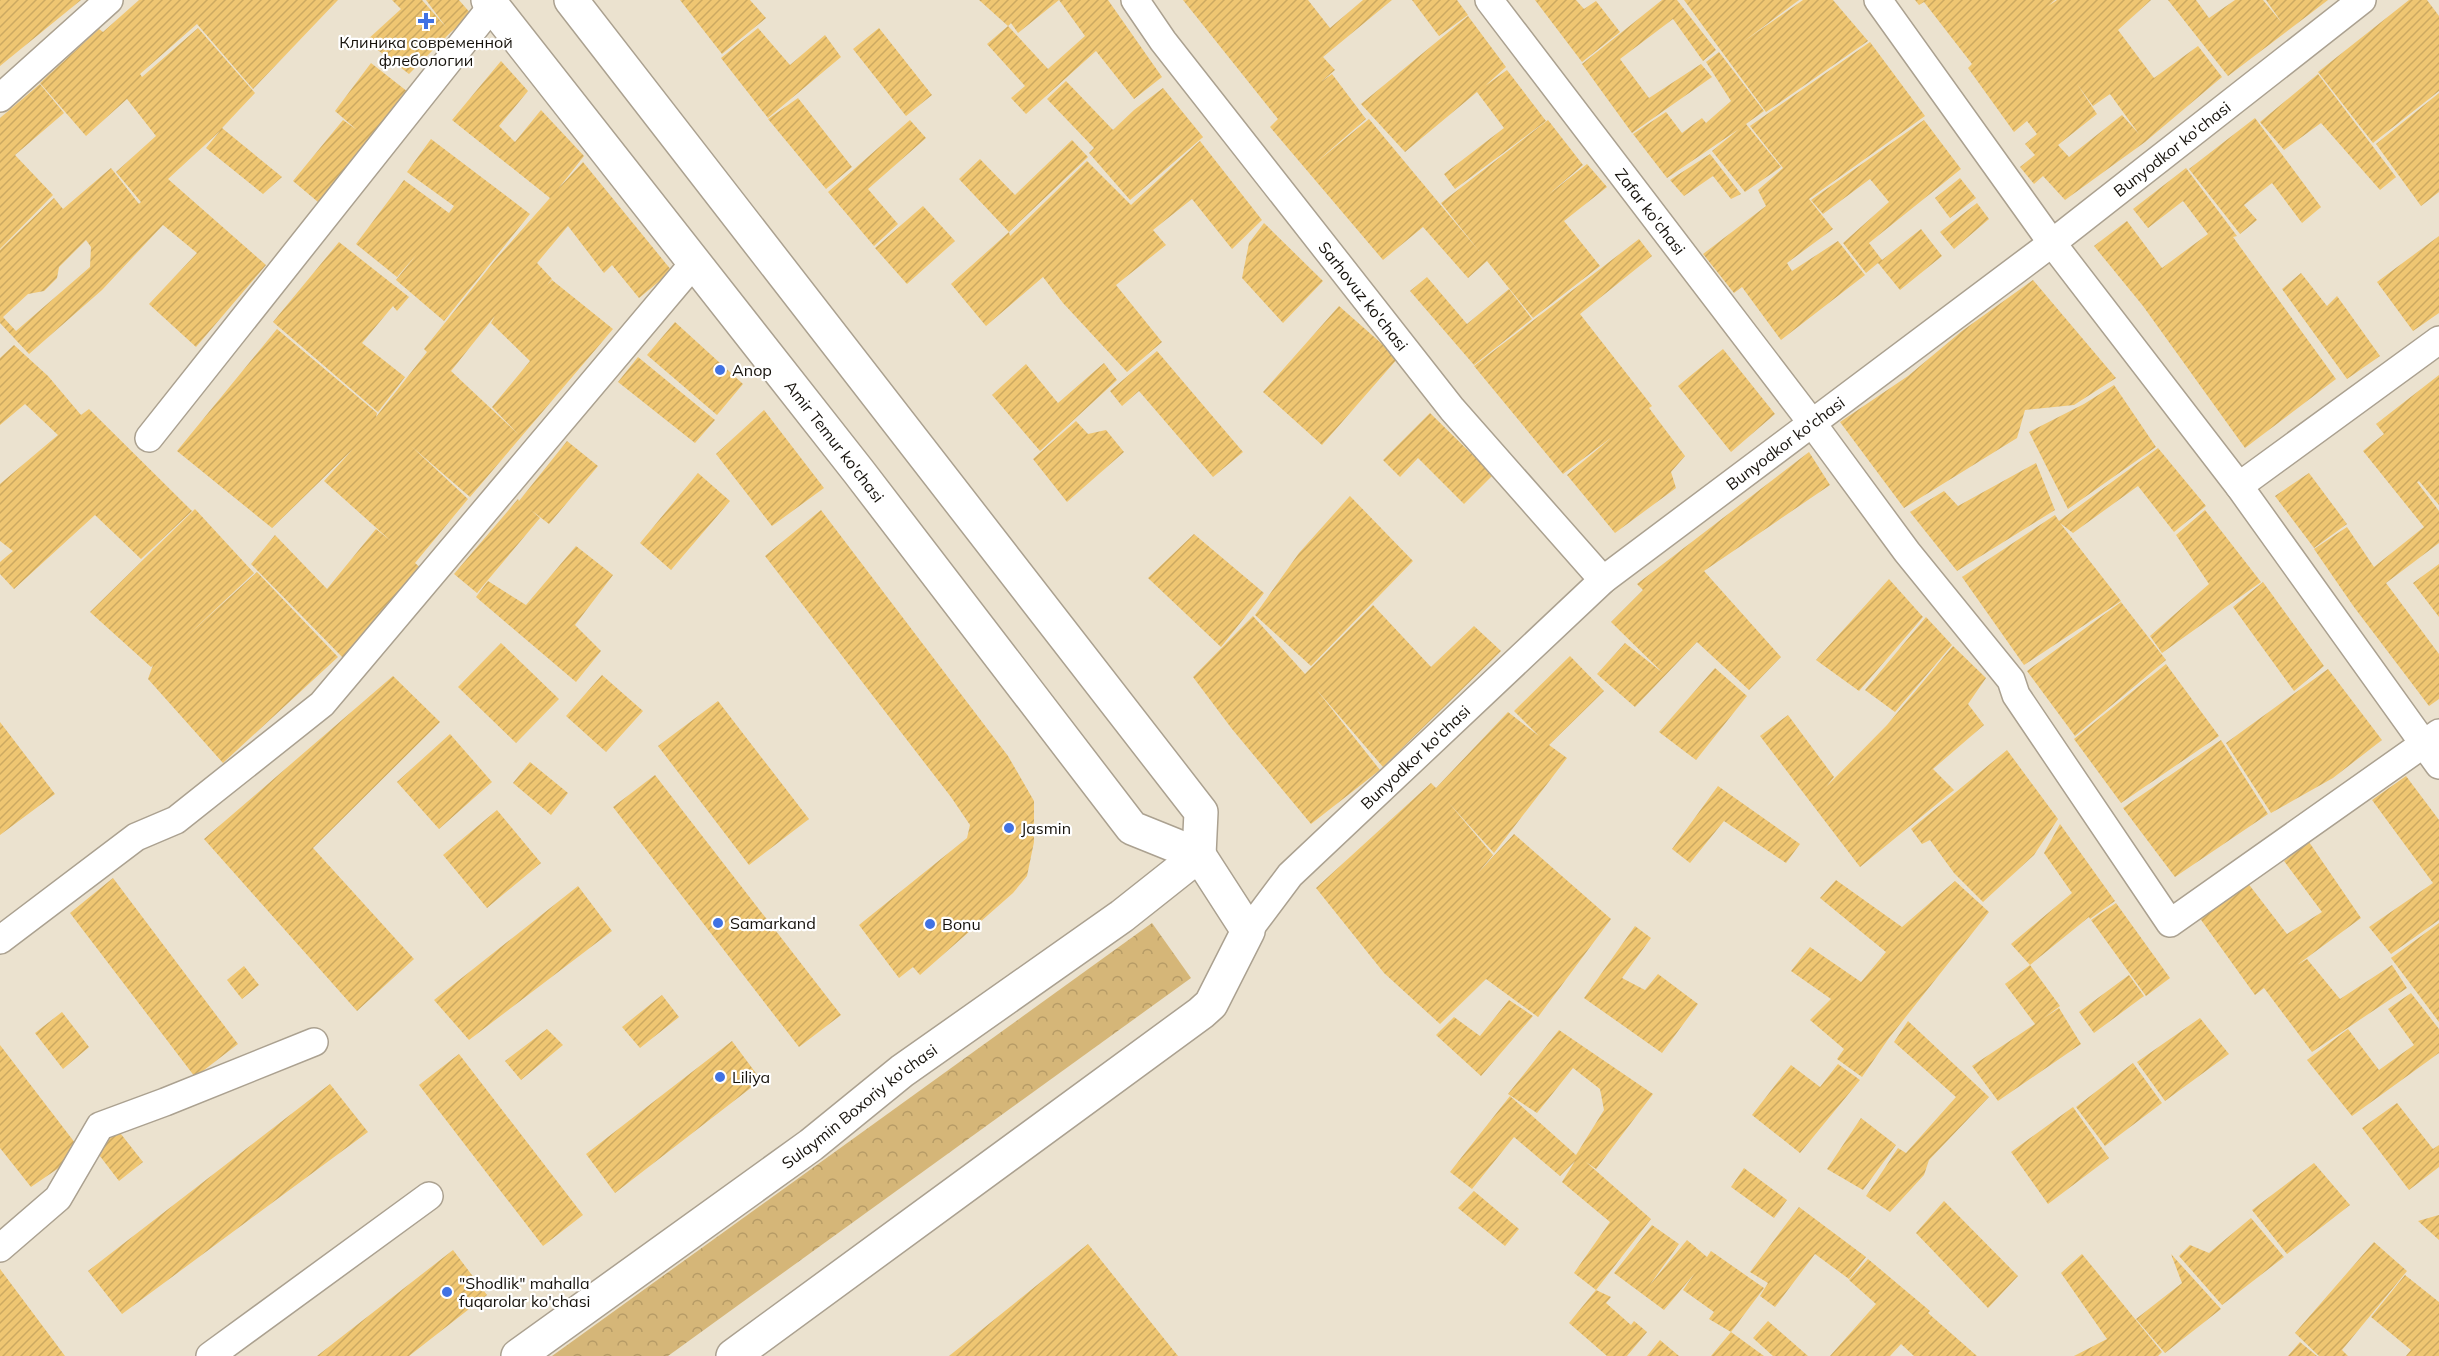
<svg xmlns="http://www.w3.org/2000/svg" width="2439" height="1356" font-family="Mulish,sans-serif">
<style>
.forest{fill:url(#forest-crowns)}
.building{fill:url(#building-hatch);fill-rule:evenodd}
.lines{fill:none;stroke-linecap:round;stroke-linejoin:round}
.minor-casing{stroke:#aba190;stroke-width:30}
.secondary-casing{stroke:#aba190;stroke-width:36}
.minor{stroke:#fff;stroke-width:27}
.secondary{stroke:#fff;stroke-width:33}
.poi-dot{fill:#4172e3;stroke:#fff;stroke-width:2}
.labels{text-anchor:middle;stroke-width:4.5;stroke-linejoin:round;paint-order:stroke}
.poi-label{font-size:16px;fill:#15110b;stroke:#fff;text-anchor:start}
.street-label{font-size:16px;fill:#15110b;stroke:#fff}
</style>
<defs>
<pattern id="forest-crowns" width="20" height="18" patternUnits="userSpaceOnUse" patternTransform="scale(1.5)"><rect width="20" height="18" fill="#d5b678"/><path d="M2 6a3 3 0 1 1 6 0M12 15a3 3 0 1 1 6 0" fill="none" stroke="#b69b66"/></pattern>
<pattern id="building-hatch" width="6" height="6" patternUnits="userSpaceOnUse" patternTransform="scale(1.5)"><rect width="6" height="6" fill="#efc672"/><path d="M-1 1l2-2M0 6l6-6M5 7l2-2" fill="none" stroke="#cca961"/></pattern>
</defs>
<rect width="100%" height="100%" fill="#ebe2cf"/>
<path class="forest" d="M1152,923L1191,978L668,1356H552Z"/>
<path class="building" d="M0,0H81L0,66Z
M139,0H338L253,89L197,24L140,74L142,77L198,28L255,93L222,128L282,177L263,194L206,148L220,131L168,179L266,265L196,347L149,304L197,253L163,225L102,290L29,354L0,323V250L54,198L63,209L111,168L139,204L141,202L116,172L156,136L127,99L86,136L40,83L99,29L103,32ZM86,240L91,247L90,267L16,331L3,317L28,294L44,291L57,278L59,267Z
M392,0H422L446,27L426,0H459L472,15L451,32L409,74L366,41L401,9Z
M680,0H750L766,18L722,54Z
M979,0H1108L1162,77L1134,99L1096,51L1026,114L1011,98L1025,86L987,44L1008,26L1048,69L1085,36L1059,0L1018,33L1011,23L1008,26Z
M1183,0H1308L1330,28L1363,0H1392L1323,57L1335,70L1321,82L1332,74L1366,119L1313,165L1369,119L1479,251L1441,203L1548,120L1583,165L1548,195L1587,164L1607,187L1564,221L1600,266L1533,318L1487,261L1468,278L1423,227L1383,260L1270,127L1278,119Z
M1412,0H1457L1468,15L1439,36Z
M1535,0H1576L1584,9L1596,1L1620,32L1582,62Z
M1662,0H1677L1716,50L1703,61L1673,19L1620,59L1649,98L1701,64L1712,77L1632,133L1582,64Z
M1684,0H1799L1743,42L1803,0H1833L1868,41L1766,112Z
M1915,0H2055L2048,6L2057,0H2151L2118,30L2154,78L2198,46L2222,77L2145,142L2065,200L2043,176L2034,184L2020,167L2035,155L2025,144L2037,134L2027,121L2014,132L1968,68L1972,64L1924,2L1919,5ZM2077,84L2093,106L2110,94L2139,134L2122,115L2069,157L2058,145L2097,114Z
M2168,0H2196L2209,18L2235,0H2263L2282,23L2266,0H2328L2228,76Z
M2409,0H2427L2439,16V91L2373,143L2318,72Z
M1468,16L1506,67L1485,86L1507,70L1546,121L1455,189L1444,174L1504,128L1477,92L1405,152L1361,104Z
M758,28L790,65L825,35L841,57L768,118L721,58Z
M879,28L932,95L906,116L853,49Z
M1870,42L1925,116L1809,199L1833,229L1787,263L1792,271L1838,241L1865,275L1781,340L1742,287L1734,293L1703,254L1766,206L1758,190L1783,168L1750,126Z
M1719,52L1764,111L1746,124L1781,167L1745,192L1712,151L1739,129L1667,178L1633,134L1666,112L1682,133L1702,118L1706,123L1731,101L1706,62Z
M501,61L528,91L499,126L515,142L541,110L584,156L558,189L583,162L672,271L639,298L612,265L604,273L568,226L537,263L552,279L547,285L552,280L613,329L470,497L411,446L468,499L415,563L423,570L348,663L251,564L275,535L327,589L376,529L391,541L324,481L353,449L272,528L177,451L277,329L377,413L376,417L427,352L424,349L496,259L550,198L452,120ZM495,316L491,323L530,361L492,407L518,434L451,371Z
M371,63L408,92L318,202L293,181L343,120L357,130L335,111Z
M2318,74L2396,177L2380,190L2321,123L2284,150L2260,122Z
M1066,81L1113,130L1134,110L1163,88L1203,137L1130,200L1089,153L1094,148L1047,99Z
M40,84L64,113L15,155L53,195L0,249V118Z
M2439,93V192L2421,206L2376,144Z
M798,98L852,167L826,189L768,119Z
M2255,118L2321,207L2302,223L2272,183L2244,205L2257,220L2240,234L2189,169Z
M910,120L926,138L868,189L898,224L874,246L828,192Z
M1924,120L1961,169L1869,243L1882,260L1921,229L1942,256L1900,290L1878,263L1866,273L1843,243L1889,202L1870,179L1823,214L1811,200Z
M431,139L530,214L444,321L396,280L417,254L397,277L356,244L404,180L449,213L454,206L407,172Z
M1072,140L1088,157L1009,232L1010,236L1087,161L1131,205L1200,141L1262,220L1232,249L1192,199L1153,230L1166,245L1116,285L1162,342L1127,372L1063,303L1043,277L986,326L951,284L1009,232L959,179L980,159L1015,195Z
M1710,154L1741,194L1731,199L1713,176L1684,196L1670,180Z
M2186,168L2237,236L2233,237L2336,379L2245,448L2143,306L2094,246L2127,221L2162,268L2208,234L2183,201L2148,228L2133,209Z
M1960,178L1976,198L1950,218L1935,198Z
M1977,203L1989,219L1954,249L1940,232Z
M923,206L955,241L907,284L875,248Z
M1264,223L1323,281L1283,323L1242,278L1249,243Z
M2439,236V313L2413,331L2377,282Z
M1639,239L1652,256L1580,314L1652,406L1649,408L1685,456L1671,472L1676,488L1615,533L1567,475L1612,437L1563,474L1474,366Z
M339,242L409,297L397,311L393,306L362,343L405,377L378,412L273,322Z
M2301,273L2327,306L2337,296L2380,356L2347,379L2282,289Z
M1427,277L1467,324L1509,289L1532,319L1474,365L1410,291Z
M2033,280L2116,378L2074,405L2025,410L2017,438L1904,508L1840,422L1908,376L1962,331Z
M1339,306L1398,358L1322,445L1263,392Z
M675,322L743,384L717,415L647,355Z
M14,345L48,376L81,415L89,409L192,511L141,559L95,515L14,589L0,574V562L13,551L0,541V484L58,435L25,404L0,425V358Z
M1723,349L1775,414L1731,452L1678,386Z
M1157,351L1243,452L1213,477L1139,391L1122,406L1110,391Z
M638,357L715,420L695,443L618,382Z
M1104,363L1117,380L1040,451L992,395L1026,364L1058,403Z
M2439,375V505L2414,475L2419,481L2417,482L2439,511V543L2386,583L2439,654V699L2429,706L2354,607L2314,549L2347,527L2374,567L2424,527L2363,451L2384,434L2376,424Z
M2114,385L2156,447L2068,509L2029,432L2084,404Z
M764,410L824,488L772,526L716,454Z
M1430,413L1493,475L1464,504L1418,458L1400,477L1383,460Z
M1076,421L1088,434L1106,430L1124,452L1067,502L1033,459Z
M567,441L598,466L549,524L531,510L540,518L477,593L454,574L518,499L519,501Z
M2158,448L2206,506L2174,532L2138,486L2073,533L2060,523L2121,601L2024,665L1962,577L2055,515L2059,521Z
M1809,452L1830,485L1704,571L1781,657L1749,690L1697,642L1635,707L1597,674L1625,643L1663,673L1611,622L1643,590L1637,584Z
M2036,463L2055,510L1957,571L1910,512L1944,491L1958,506Z
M698,473L730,501L671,570L640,543Z
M2309,473L2347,524L2314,548L2275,496Z
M1350,496L1413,561L1311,666L1255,615L1299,553Z
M195,509L254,573L186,637L257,572L338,657L223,763L148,679L153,665L151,667L90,612Z
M821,510L1008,756L1034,801V842L1027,876L1013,893L920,975L913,967L899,978L859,925L967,838L970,825L951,797L765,556Z
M2205,510L2261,582L2162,653L2150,636L2209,584L2176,535Z
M1194,534L1264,593L1221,647L1148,578Z
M576,546L613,575L575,625L601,651L576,682L476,597L488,581L526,605Z
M2439,564V617L2413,583Z
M1889,579L1923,617L1859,691L1816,660Z
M2263,582L2324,666L2294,691L2233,607Z
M2121,602L2166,660L2075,736L2027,671Z
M1373,605L1431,667L1474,626L1501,651L1383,767L1316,689L1380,770L1311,824L1232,729L1193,677L1253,616L1305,674Z
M1926,617L1952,645L1895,712L1865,690Z
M501,643L559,699L516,743L458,687Z
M1953,646L1986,678L1968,704L1984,725L1933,769L1954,790L1860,867L1760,736L1788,715L1834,777L1826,787L1887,725Z
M1570,656L1604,691L1549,745L1567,758L1494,853L1448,802L1493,855L1477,874L1514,834L1611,919L1538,1017L1486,979L1440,1024L1384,973L1316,888L1431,783L1436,788L1508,712L1539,736L1514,711Z
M2166,664L2219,736L2121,803L2074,739Z
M1715,668L1747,696L1696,760L1659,732Z
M2328,669L2382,740L2333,778L2271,813L2226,743Z
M602,675L643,711L606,752L566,716Z
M393,676L440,722L313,848L414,959L357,1011L204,839Z
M718,701L809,819L749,865L658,746Z
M0,722L55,794L0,835Z
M450,734L492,782L439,829L397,782Z
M2221,740L2268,814L2175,877L2123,808Z
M2007,750L2058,819L2034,855L1983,902L1954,873L1930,840L1922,844L1911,829Z
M530,762L568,793L551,815L513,783Z
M655,775L841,1015L799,1047L613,807Z
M2406,776L2439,820V920L2391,954L2369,927L2433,883L2372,800Z
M1718,786L1800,844L1786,863L1724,821L1690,863L1672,849Z
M497,810L541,863L487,908L443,855Z
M2060,824L2115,901L2090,919L2089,917L2030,965L2060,1006L2044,1018L2059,1008L2081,1044L1998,1101L1972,1066L2035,1024L2005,984L2030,965L2011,944L2072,893L2044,853Z
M2309,842L2361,918L2297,965L2307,959L2340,999L2392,965L2407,988L2312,1052L2264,988L2255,995L2199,917L2247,882L2287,934L2322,912L2284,861Z
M113,878L238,1044L195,1077L70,913Z
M1836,880L1902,927L1955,881L1989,912L1889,1038L1862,1077L1837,1059L1844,1049L1810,1020L1831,999L1791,971L1810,947L1861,982L1886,952L1820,898Z
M578,886L612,931L469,1040L434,1000Z
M2116,903L2170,978L2146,996L2091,920Z
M2439,923V1022L2391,958Z
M1635,926L1651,938L1622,978L1645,990L1658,974L1698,1004L1662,1053L1584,998Z
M244,966L259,985L242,999L227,980Z
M2129,975L2144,996L2094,1033L2079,1012Z
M2411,993L2439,1029V1053L2352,1116L2307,1060L2348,1029L2379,1070L2414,1045L2388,1009Z
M662,995L679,1017L640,1048L622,1027Z
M1509,1000L1533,1016L1481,1076L1436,1035L1454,1017L1480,1036Z
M62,1012L89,1047L63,1069L35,1033Z
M2200,1018L2229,1054L2165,1101L2137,1062Z
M1908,1021L1989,1097L1929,1160L1924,1175L1890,1212L1866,1196L1898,1148L1906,1153L1956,1097L1894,1042Z
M547,1029L563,1045L521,1080L505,1061Z
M1559,1030L1653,1094L1596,1169L1586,1162L1651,1219L1596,1290L1574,1273L1610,1222L1562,1182L1575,1161L1560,1176L1514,1137L1472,1189L1450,1172L1510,1096L1576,1155L1604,1110L1600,1089L1573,1068L1537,1113L1508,1094Z
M732,1041L761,1080L615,1193L586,1154Z
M0,1045L82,1152L31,1187L0,1148Z
M459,1054L583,1215L543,1246L419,1085Z
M2133,1063L2162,1103L2105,1146L2076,1107Z
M1838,1064L1860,1080L1800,1153L1752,1115L1791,1065L1820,1087Z
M330,1084L368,1132L122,1314L88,1271Z
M2397,1103L2433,1149L2439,1145V1167L2409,1190L2362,1128Z
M2073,1107L2109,1158L2048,1204L2011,1152Z
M1861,1118L1896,1145L1863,1190L1827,1169Z
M117,1129L143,1162L119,1181L93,1147Z
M2314,1163L2350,1205L2287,1254L2252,1210Z
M1744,1168L1787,1200L1774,1218L1731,1187Z
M1474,1191L1519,1229L1505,1246L1458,1208Z
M1944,1201L2018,1276L1988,1308L1916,1233Z
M1799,1207L1866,1257L1849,1279L1815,1254L1775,1307L1760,1296L1768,1283L1750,1272Z
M2439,1215V1240L2418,1221Z
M2251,1218L2284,1257L2222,1305L2179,1256L2190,1245L2209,1253Z
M1652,1225L1679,1244L1649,1286L1687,1240L1707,1257L1711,1251L1764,1288L1731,1332L1764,1356H1711L1731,1332L1709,1319L1714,1312L1683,1290L1695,1273L1664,1310L1614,1273Z
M2374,1242L2407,1271L2342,1350L2348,1356H2319L2295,1333Z
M1088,1244L1178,1356H949Z
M453,1250L487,1295L409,1356H317Z
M2082,1254L2162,1352L2158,1356H2074L2107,1339L2061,1273Z
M2171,1254L2221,1309L2165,1353L2136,1319L2182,1283Z
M1868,1259L1930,1311L1928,1313L1977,1356H1914L1901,1344L1890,1356H1830L1876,1304L1849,1280Z
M0,1269L65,1356H0Z
M2405,1275L2439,1302V1356H2406L2411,1350L2371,1317Z
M1596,1290L1611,1297L1606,1303L1631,1325L1634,1321L1647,1332L1627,1356H1607L1569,1323Z
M1768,1321L1808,1356H1773L1753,1338Z
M1660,1340L1679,1356H1647Z
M2300,1342L2317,1356H2288Z"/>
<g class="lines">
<defs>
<g id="minor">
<path id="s1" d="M1135,0L1163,41L1452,409L1603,580"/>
<path id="s2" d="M1489,0L1812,423L1907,552L2011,680L2016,695L2170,923L2439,733"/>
<path d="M1878,0L2052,243L2239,486L2439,765"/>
<path d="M0,98L109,0"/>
<path d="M149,438L492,6"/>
<path d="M2239,486L2439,340"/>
<path id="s3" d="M1248,931L1290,875L1603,580L2052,243L2362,0"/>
<path d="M0,940L136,837L176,820L322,704L694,263"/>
<path d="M0,1248L58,1198L100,1126L165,1102L314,1042"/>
<path d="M210,1356L429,1196"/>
</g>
<g id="secondary">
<path id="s4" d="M488,0L859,472L1132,828L1199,855L1248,931L1211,1004L1201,1013L733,1356"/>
<path d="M571,0L1201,812L1199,855"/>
<path id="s5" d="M518,1356L811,1145L902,1071L1122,916L1199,855"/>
</g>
</defs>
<use href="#minor" class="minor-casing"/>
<use href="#secondary" class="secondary-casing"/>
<use href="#minor" class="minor"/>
<use href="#secondary" class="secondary"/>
</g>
<g class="poi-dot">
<path d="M423 12h6v6h6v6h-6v6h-6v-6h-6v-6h6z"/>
<circle cx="720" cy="370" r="6"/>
<circle cx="1009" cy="828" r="6"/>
<circle cx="718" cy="923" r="6"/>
<circle cx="930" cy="924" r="6"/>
<circle cx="720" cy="1077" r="6"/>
<circle cx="447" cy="1292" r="6"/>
</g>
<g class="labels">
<g class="poi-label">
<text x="426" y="48" text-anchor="middle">Клиника современной<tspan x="426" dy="18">флебологии</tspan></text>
<text x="732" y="376">Anop</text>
<text x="1021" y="834">Jasmin</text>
<text x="730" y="929">Samarkand</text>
<text x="942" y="930">Bonu</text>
<text x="732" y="1083">Liliya</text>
<text x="459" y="1289">"Shodlik" mahalla<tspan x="459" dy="18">fuqarolar ko'chasi</tspan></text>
</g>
<g class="street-label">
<text dy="6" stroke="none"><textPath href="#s3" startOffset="1214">Bunyodkor ko'chasi</textPath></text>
<text dy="6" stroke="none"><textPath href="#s2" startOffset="266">Zafar ko'chasi</textPath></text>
<text dy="6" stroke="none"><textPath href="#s1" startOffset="374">Sarhovuz ko'chasi</textPath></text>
<text dy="6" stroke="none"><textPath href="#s4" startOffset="561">Amir Temur ko'chasi</textPath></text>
<text dy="6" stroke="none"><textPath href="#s3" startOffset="728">Bunyodkor ko'chasi</textPath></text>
<text dy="6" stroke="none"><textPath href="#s3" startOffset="242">Bunyodkor ko'chasi</textPath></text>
<text dy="6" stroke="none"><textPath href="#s5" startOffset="423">Sulaymin Boxoriy ko'chasi</textPath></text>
</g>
</g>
</svg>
